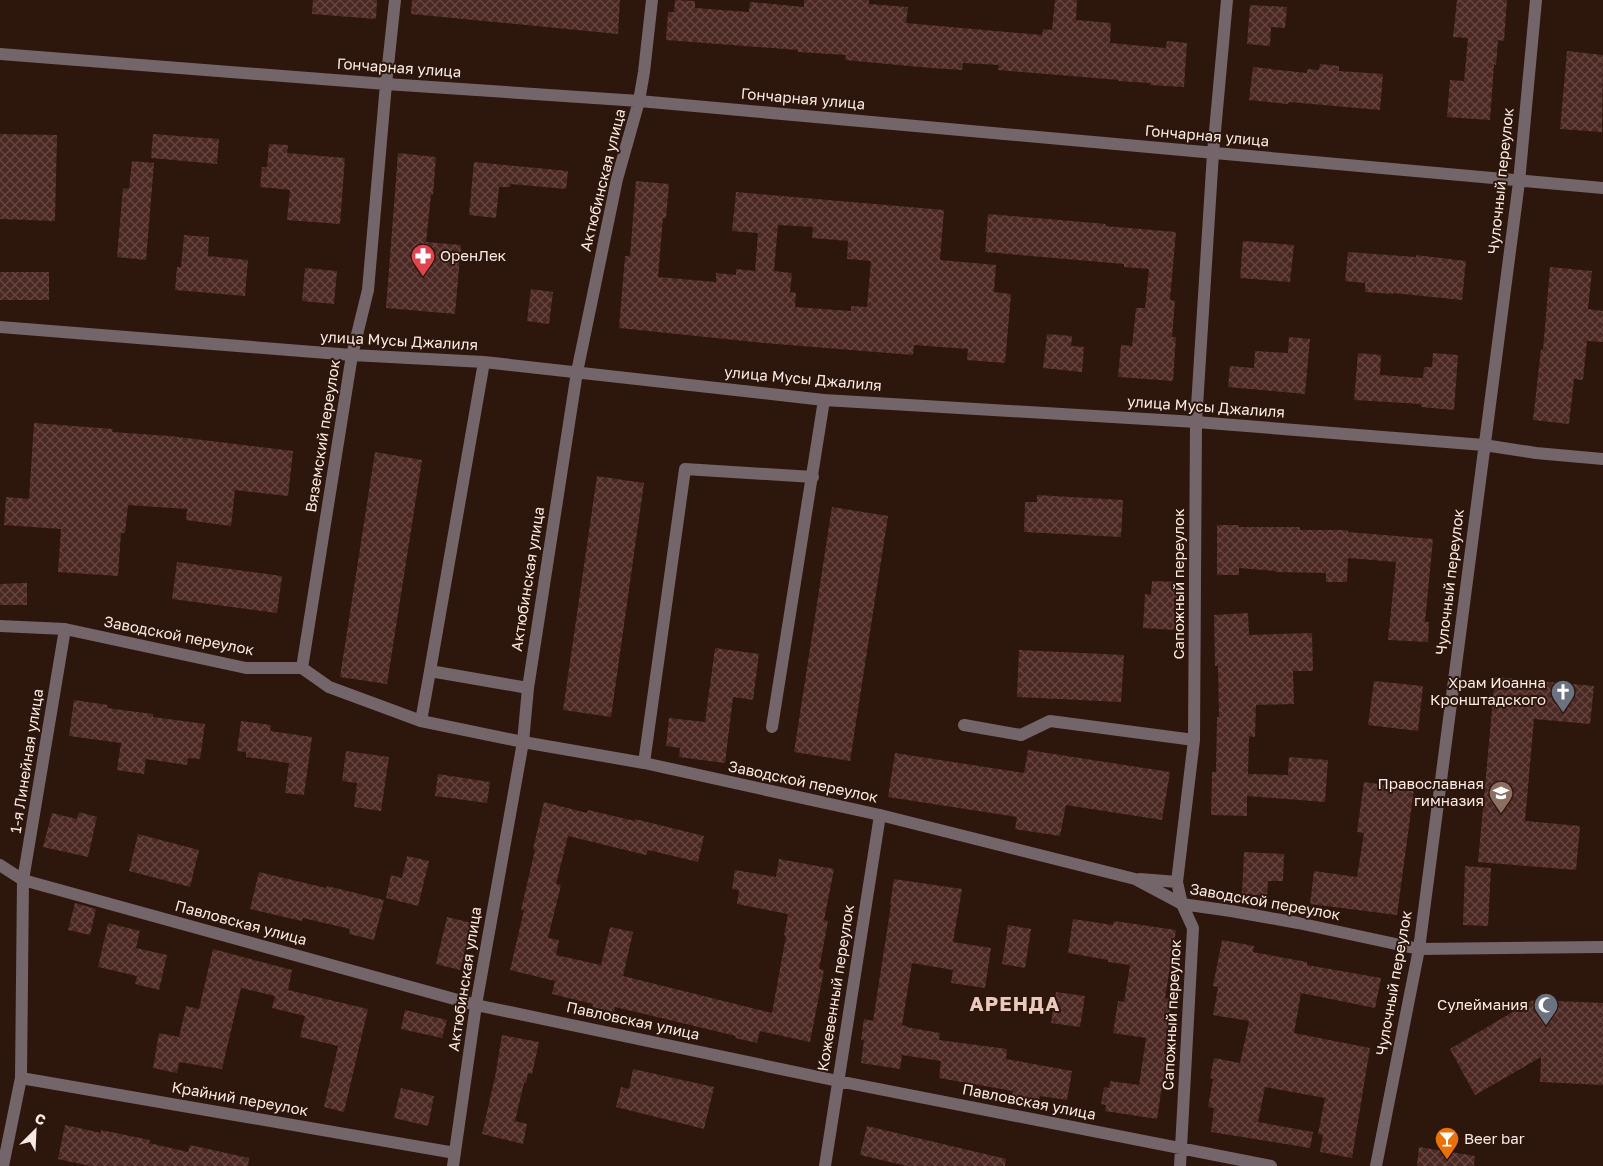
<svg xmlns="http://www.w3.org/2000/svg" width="1603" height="1166" font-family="'Golos Text',sans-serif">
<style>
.building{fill:url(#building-cross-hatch);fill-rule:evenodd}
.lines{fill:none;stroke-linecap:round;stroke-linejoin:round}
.minor{stroke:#736569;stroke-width:12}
.labels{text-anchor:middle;stroke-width:4;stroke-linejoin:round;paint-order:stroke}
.street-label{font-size:15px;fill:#faeae3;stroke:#2d160c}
.poi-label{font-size:15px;fill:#faeae3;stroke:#2d160c;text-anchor:end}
.district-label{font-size:20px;font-weight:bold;letter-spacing:1px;fill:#ebcabd;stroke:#2d160c}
</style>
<defs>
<pattern id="building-cross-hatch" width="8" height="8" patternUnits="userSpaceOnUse" patternTransform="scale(1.25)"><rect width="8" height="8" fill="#4c2823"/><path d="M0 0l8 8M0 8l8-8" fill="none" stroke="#674743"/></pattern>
</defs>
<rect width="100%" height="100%" fill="#2d160c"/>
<path class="building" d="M313,0H377L376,19L312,14Z
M412,0H620L618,34L411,14Z
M675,0L695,1V8L749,12L750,2L804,7V0H869V4L908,7L906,23L1042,35L1043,29L1052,30L1055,0H1077L1076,20L1111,23L1110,43L1166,48L1167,41L1187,43L1184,87L1150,85V83L1118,81L1119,80L998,70L999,65L963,63L962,70L931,68L845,60L846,55L798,52V50L666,40L668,12H674Z
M1457,0H1507L1504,41L1498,40L1496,65L1494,64L1490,120L1447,117L1450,80L1464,81L1468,38L1453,37Z
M1250,5L1287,7L1285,28L1271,27L1270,46L1247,44Z
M1567,51L1603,55L1602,132L1560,129Z
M1320,64L1339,66V71L1383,74L1380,110L1289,102L1288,104L1249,100L1253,67L1307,73V69L1319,70Z
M0,134L57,135L55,221L0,219Z
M153,134L219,139L217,164L151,158Z
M269,144L288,145L287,153L345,158L340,224L287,220L290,190L260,187L262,167H267Z
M398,153L436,157L433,195H431L426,242L461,245L455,314L386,308Z
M132,161L154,163L146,260L117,257L123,188L129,189Z
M474,162L568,171L566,189L510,184V187H499L496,218L469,215Z
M636,181L669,184L666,218H663L658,277L716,282V273L736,275V269L755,271L758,233L732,231L736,192L944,210L940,260L996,265L994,292L1011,294L1005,363L967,360L968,349L914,345L913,355L764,343L619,328L625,256H630ZM778,225L813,227L812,238L848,241L847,259L871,261L867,307L851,306V311L795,307L796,293L790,292L792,273L774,271Z
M988,214L1106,224L1105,226L1176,232L1170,300L1175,301L1172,337H1176L1173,381L1118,377L1121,345L1132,346L1136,308H1145L1149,269L1124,267V264L985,252Z
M184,235L209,237L208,256L248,260L245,296L175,290L177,267H181Z
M1243,241L1294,245L1290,282L1240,278Z
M1348,252L1416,257V255L1466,261L1462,300L1393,293V294L1365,292V283L1345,281Z
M1550,267L1592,271L1588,309L1603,311V342L1587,341L1583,380L1574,379L1569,424L1533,420L1541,349L1543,350Z
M305,268L337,271L334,304L302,301Z
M0,272H49V300H0Z
M531,289L553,292L549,324L527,321Z
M1047,334L1072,336L1071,346L1084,347L1082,372L1043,368Z
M1289,337L1310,339L1305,394L1228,387L1230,366L1254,368L1255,351L1288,353Z
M1358,353L1381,355L1380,375L1423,378L1424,367H1432L1433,353L1458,355L1454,410L1421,407V404L1354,400Z
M34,423L113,429L112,432L170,436L293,451L288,496L235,490L231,526L186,520L187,509L128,505L125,533H121L118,576L58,572L61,529L4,525L6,497L29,499Z
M375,452L422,460L387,684L340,677Z
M597,476L644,483L611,717L563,710Z
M1037,495L1123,500L1121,537L1024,532L1025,502H1037Z
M832,507L888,516L850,761L794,752Z
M1217,525H1239V527H1300V530H1348V532L1433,539L1425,622H1429L1428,642L1388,640L1396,562L1348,558L1347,582H1326V573L1275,572V571L1239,568V575H1217Z
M177,562L282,576L277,613L172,599Z
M1152,581L1178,582L1175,630L1143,628L1145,594L1151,595Z
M27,583V605H0V584Z
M1248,613L1249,635L1312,633L1313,671H1293L1294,704L1256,705L1255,737L1249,736L1248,774L1288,775L1289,757L1328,760L1325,802L1247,796V816L1211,815L1212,772H1216L1217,717H1219L1218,666H1215L1214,615Z
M715,648L759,654L753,700L733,697L725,763L679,757L680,748L666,746L669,718L705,722Z
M1019,650L1124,655L1121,702L1017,697Z
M1495,677L1594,686L1590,724L1534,719L1525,821L1580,826L1576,870L1478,862Z
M1374,681L1423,686L1418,731L1368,725Z
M74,700L108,705L107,708L153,714V717L205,724L200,759L188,758L187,765L146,759L144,774L117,770L121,743L69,736Z
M241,721L271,725L270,731L312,737L304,795L285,793L289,763L246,757V752L237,751Z
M1028,750L1170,772L1162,820L1066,805L1060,836L1015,829L1017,817L888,797L895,753L1024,773Z
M346,751L389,757L381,811L354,807L357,783L342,781Z
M438,774L490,782L487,803L435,796Z
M1364,782L1414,789L1397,915L1310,904L1314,871L1357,877L1364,833L1357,832Z
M544,802L587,813L588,810L635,821V819L704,836L698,862L648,850L646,855L568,836L556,884L561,885L548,938L559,940L556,955L601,965L610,927L633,932L623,976L772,1013L786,936L784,935L788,914L737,904L739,890L732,889L735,870L776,877L779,859L834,869L824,920L828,921L819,969L824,970L810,1042L760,1031L757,1043L735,1038L736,1036L615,1007L614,1012L592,1007L593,1004L552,994L555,981L510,970L524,910H521L535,850L533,849Z
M79,812L97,817L88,857L43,847L52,813L77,819Z
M138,834L199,850L190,887L129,871Z
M1244,852L1284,854L1283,881H1268L1267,896L1242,894Z
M407,856L429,861L418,906L386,898L391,875L402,878Z
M1465,866L1491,868L1488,926L1463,925Z
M259,872L326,888L327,886L384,900L374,940L349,934L350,929L303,918L302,921L250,909Z
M894,879L962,889L953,942L991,948L985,988L951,983L953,970L912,963L902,1025L907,1026L906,1027L940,1033L939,1040L1007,1049L1006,1059L1072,1071L1067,1100L1040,1096L1039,1101L1012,1096L1013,1091L939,1078L941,1061L902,1055L900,1069L861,1063L864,1040H861L864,1019L873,1021L891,905H890Z
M75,903L96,909L90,935L68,930Z
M447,917L472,923L460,970L436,964Z
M1073,919L1113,925L1114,921L1176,930L1165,998L1172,999L1164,1054H1167L1157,1119L1105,1111L1106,1105L1101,1104L1104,1087L1109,1088L1110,1081L1139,1085L1146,1038L1113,1033L1118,1001L1124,1002L1130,965L1108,962V960L1068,953Z
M108,923L140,931L136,948L167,955L159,990L135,984L137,976L98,967Z
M1008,925L1031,929L1025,968L1002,964Z
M1222,940L1254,946L1253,952L1307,962V965L1381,978L1375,1008L1301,993L1294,1033L1370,1048L1352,1158L1320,1152L1323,1135L1318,1134L1325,1098L1265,1087L1258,1122L1313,1132L1310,1148L1211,1132L1214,1108L1208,1107L1213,1079L1210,1078L1214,1058L1240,1063L1249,1021L1213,1015L1218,987L1213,986Z
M213,949L292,970L288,990L368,1009L344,1112L324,1107L338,1046L300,1037L305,1016L272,1008L275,996L241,988L222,1069L179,1062L177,1073L153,1068L159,1033L179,1037L186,1006L199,1009Z
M1056,992L1085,996L1080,1027L1051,1023Z
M1533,1000L1603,1003V1085L1540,1082L1541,1057L1475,1095L1450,1049Z
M405,1010L447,1020L442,1038L401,1029Z
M502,1035L539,1042L532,1074L528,1073L526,1083H524L515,1121L527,1124L523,1144L482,1134L495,1077Z
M633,1069L714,1087L704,1129L616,1107L621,1087L629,1089Z
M401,1088L434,1096L428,1126L394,1118Z
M65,1125L101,1133V1130L150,1140L149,1143L188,1152L190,1145L249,1158L248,1166H90L58,1159Z
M867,1126L1006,1159L1005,1166H907L860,1155Z
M1419,1147L1475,1156L1474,1166H1417Z"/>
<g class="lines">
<path class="minor" d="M0,54L386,84L639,101L1603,188
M0,327L352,355L484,362L824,400L1196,422L1484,445L1536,453L1603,459
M484,362L430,671L528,688
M0,626L65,629L246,668H302L329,687L421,721L523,742L644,763L880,815L1135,879L1182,904L1231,911L1298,923L1419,949L1603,947
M302,668L352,355L368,290L386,84L395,0
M421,721L430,671
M964,725L1021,735L1050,721L1194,740
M772,727L824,400
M644,763L685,469L813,477
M0,865L23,880L476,1005L838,1081L1271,1166
M1140,879L1177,882
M21,1078L455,1153
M3,1166L21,1078L23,880L65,629
M453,1166L476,1005L523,742L528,688L577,372L617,179L639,101L644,72L652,0
M825,1166L880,815
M1180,1166L1193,928L1182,904L1177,882L1194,740L1196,422L1213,153L1227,0
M1376,1166L1419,949L1519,182L1536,0"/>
</g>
<defs>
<symbol id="pharmacy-pin" viewBox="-11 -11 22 30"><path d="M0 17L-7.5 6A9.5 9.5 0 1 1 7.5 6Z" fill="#e0444e" stroke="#2d160c"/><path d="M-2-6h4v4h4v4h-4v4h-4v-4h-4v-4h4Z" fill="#fff"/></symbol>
<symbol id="church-pin" viewBox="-11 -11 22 30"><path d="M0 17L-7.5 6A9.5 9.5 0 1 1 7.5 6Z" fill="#6b7280" stroke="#2d160c"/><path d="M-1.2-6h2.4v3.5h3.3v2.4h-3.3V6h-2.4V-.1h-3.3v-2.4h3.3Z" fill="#fff"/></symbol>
<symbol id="school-pin" viewBox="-11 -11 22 30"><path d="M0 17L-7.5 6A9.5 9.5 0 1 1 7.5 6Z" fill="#8d6e63" stroke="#2d160c"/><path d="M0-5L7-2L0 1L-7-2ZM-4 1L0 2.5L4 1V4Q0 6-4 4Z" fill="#fff"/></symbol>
<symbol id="mosque-pin" viewBox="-11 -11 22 30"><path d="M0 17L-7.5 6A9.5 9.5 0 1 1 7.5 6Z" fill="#6b7280" stroke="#2d160c"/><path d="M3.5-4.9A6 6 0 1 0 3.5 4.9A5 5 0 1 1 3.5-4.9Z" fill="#fff"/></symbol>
<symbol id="bar-pin" viewBox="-11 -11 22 30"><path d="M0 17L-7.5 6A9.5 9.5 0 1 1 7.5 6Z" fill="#e8710a" stroke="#2d160c"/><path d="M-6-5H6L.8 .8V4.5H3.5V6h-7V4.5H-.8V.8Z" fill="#fff"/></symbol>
</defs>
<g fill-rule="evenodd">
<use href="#pharmacy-pin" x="409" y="242" width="28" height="38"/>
<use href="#church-pin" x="1549" y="678" width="28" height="38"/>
<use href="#school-pin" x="1487" y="779" width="28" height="38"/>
<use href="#mosque-pin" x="1532" y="991" width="28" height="38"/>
<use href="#bar-pin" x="1433" y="1125" width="28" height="38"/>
</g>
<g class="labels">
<g class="street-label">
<text transform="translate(399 68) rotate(4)" y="5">Гончарная улица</text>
<text transform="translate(803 99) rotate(5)" y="5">Гончарная улица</text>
<text transform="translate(1207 136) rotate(5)" y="5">Гончарная улица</text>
<text transform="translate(603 180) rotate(-76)" y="5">Актюбинская улица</text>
<text transform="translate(1501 181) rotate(-84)" y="5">Чулочный переулок</text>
<text transform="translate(399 341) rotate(3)" y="5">улица Мусы Джалиля</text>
<text transform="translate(803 379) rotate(5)" y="5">улица Мусы Джалиля</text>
<text transform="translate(1206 407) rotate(4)" y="5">улица Мусы Джалиля</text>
<text transform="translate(323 436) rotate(-81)" y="5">Вяземский переулок</text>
<text transform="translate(528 579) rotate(-81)" y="5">Актюбинская улица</text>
<text transform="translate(1450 582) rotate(-83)" y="5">Чулочный переулок</text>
<text transform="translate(1179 584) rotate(-90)" y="5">Сапожный переулок</text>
<text transform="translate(179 636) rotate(11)" y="5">Заводской переулок</text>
<text transform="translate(27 761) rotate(-81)" y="5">1-я Линейная улица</text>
<text transform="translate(803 782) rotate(12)" y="5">Заводской переулок</text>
<text transform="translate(1265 902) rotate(10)" y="5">Заводской переулок</text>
<text transform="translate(241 923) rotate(15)" y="5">Павловская улица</text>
<text transform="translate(465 979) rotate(-81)" y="5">Актюбинская улица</text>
<text transform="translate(1394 983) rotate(-80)" y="5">Чулочный переулок</text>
<text transform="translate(836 988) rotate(-81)" y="5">Кожевенный переулок</text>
<text transform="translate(1172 1015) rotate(-87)" y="5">Сапожный переулок</text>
<text transform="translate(633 1021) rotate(12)" y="5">Павловская улица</text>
<text transform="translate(240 1099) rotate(10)" y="5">Крайний переулок</text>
<text transform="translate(1029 1102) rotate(11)" y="5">Павловская улица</text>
</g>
<g class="poi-label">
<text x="440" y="261" text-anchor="start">ОренЛек</text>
<text x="1546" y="688">Храм Иоанна<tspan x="1546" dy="17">Кронштадского</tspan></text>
<text x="1484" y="789">Православная<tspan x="1484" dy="17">гимназия</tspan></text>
<text x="1528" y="1010">Сулеймания</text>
<text x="1464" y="1144" text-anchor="start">Beer bar</text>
</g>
<g class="district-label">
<text x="1015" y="1011">АРЕНДА</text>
</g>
</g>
<g transform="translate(35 1131) rotate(24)" stroke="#2d160c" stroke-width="4" paint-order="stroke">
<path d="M0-4L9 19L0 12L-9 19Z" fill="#faeae3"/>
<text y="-8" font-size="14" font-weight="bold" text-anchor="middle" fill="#faeae3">С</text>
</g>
</svg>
